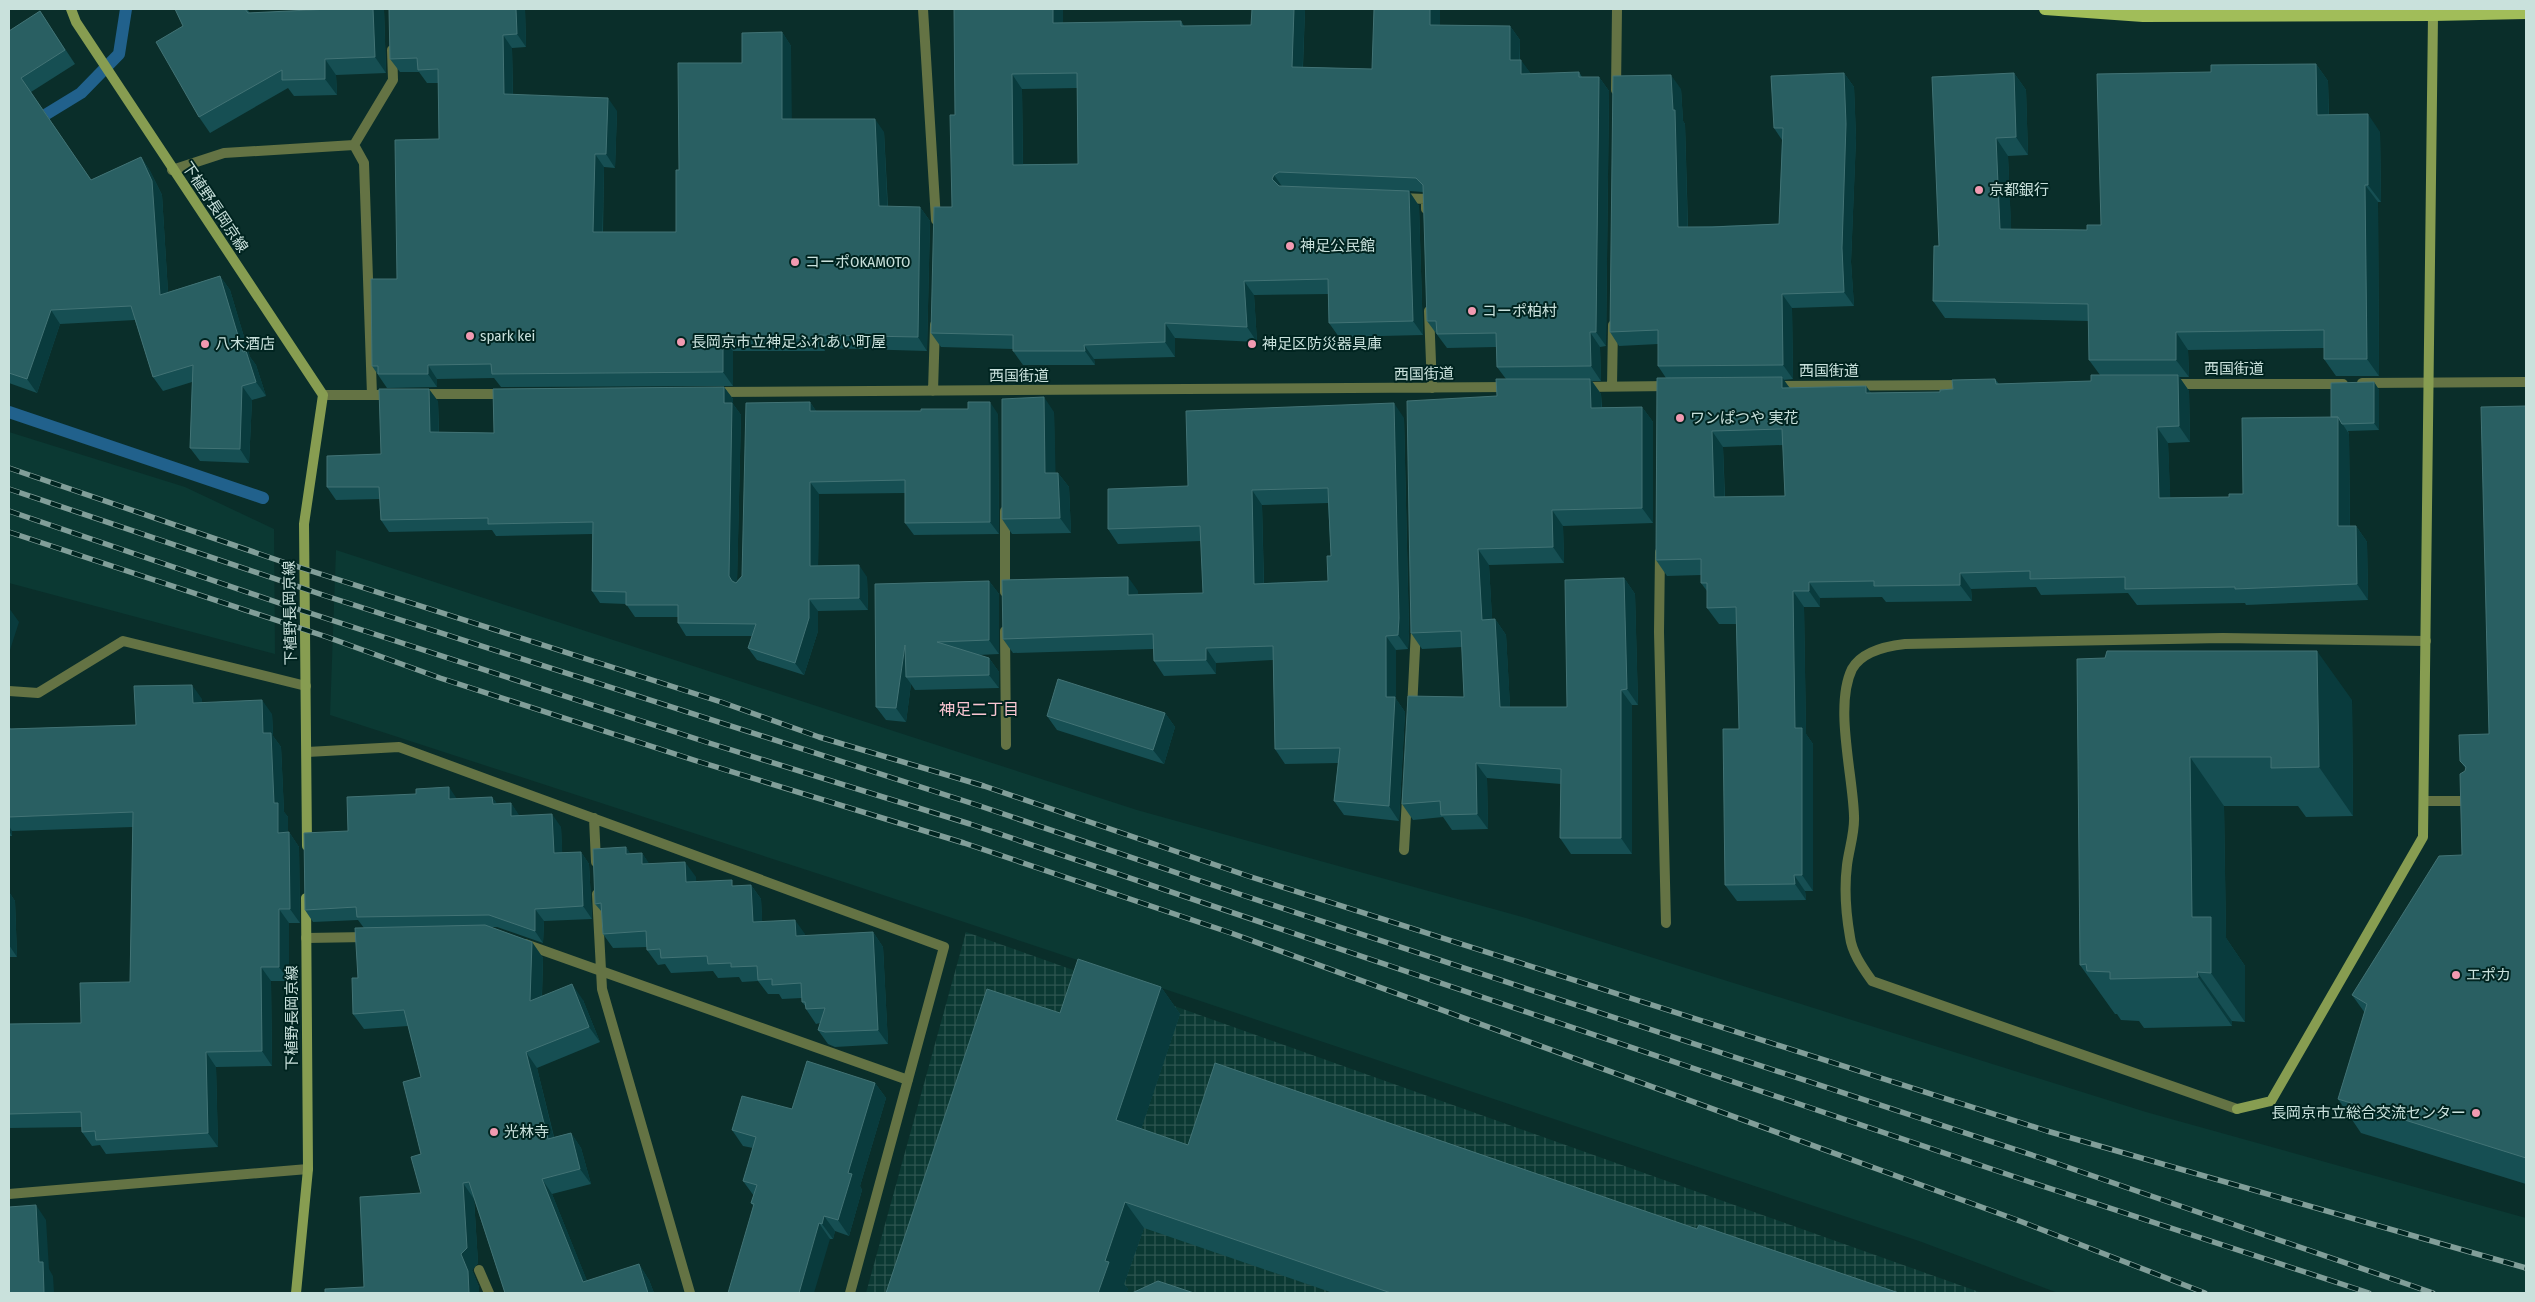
<svg xmlns="http://www.w3.org/2000/svg" width="2535" height="1302" font-family="'Fira Sans Condensed','Noto Sans JP',sans-serif">
<style>
.built{fill:#0b3933}
.industrial{fill:url(#industrial-grid)}
.lines{fill:none;stroke-linecap:round;stroke-linejoin:round}
.stream{stroke:#21618c;stroke-width:12}
.lane{stroke:#647344;stroke-width:10}
.street{stroke:#647344;stroke-width:10}
.secondary{stroke:#879d51;stroke-width:10}
.primary{stroke:#a1bd59;stroke-width:12}
.rail-casing{stroke:#819e99;stroke-width:5.5}
.rail{stroke:#002420;stroke-width:4;stroke-dasharray:11;stroke-linecap:butt}
.wall{fill:#164f53;fill-rule:evenodd}
.shaded-wall{fill:#093b3d}
.building{fill:#295f62;stroke:#427375;fill-rule:evenodd}
.poi-dot{fill:#f19ab1;stroke:#002420;stroke-width:2}
.labels{text-anchor:middle;stroke-width:4;stroke-linejoin:round;paint-order:stroke}
.poi-label{font-size:15px;fill:#c9e1dc;stroke:#002420;text-anchor:start}
.street-label{font-size:15px;fill:#c9e1dc;stroke:#002420}
.neighbourhood-label{font-size:16px;fill:#f9c6d2;stroke:#002420}
</style>
<defs>
<pattern id="industrial-grid" width="8" height="8" patternUnits="userSpaceOnUse" patternTransform="scale(1.25)"><rect width="8" height="8" fill="#0b3933"/><path d="M0 4h8M4 0v8" fill="none" stroke="#2d5550"/></pattern>
</defs>
<rect width="100%" height="100%" fill="#0a2e2a"/>
<path class="built" d="M9,432L185,487L274,529L275,654L9,583Z
M336,550L1137,810L1526,918L2146,1112L2526,1218V1293H2058L1919,1241L853,885L330,715Z"/>
<path class="industrial" d="M966,932L1982,1293H866Z"/>
<g class="lines">
<path class="stream" d="M9,137L81,93L119,54L126,9
M9,412L263,498"/>
<path class="lane" d="M1660,552L1659,632L1666,923
M2424,801H2473
M2237,1109L1872,981C1863,968 1852,953 1850,937C1846,914 1844,889 1847,865C1849,849 1855,832 1854,816C1853,775 1834,706 1852,669C1862,651 1887,646 1905,644L2223,638L2426,641"/>
<path class="street" d="M923,9L936,220
M1616,90L1617,9
M354,145L364,163L372,395
M172,170L224,153L354,145L393,80L392,50
M1400,198L1426,199V209
M1429,311L1432,388
M2362,383L2526,382
M2172,384H2343
M1612,386L1613,325
M1775,386L1965,385
M1582,387L1670,386
M933,391L935,325
M715,392L1510,387
M420,394H505
M323,395H393
M1005,511V592
M1005,631L1006,745
M9,691L38,693L123,641L306,686
M1412,709L1416,629
M307,752L399,747L944,947L850,1293
M594,818L596,862
M1404,850L1407,798
M597,894L602,989L690,1293
M306,938L367,937
M525,944L908,1080
M9,1194L308,1169
M479,1270L489,1293"/>
<path class="secondary" d="M71,9L76,22L323,395L304,524L307,846
M2237,1109L2271,1101L2423,837L2433,15
M296,1293L308,1169L306,898"/>
<path class="primary" d="M2045,9L2143,16L2433,15L2526,13"/>
<defs>
<path id="rail" d="M9,468L283,562L721,702L819,737L984,786L1248,876L2047,1131L2526,1268
M9,489L326,596L977,805L1242,895L2038,1157L2433,1293
M9,511L282,604L706,742L970,824L2030,1182L2369,1293
M9,532L327,637L440,678L700,762L964,843L1231,933L2017,1220L2205,1293"/>
</defs>
<use href="#rail" class="rail-casing"/>
<use href="#rail" class="rail"/>
</g>
<path class="wall" d="M247,9L250,13L384,9L386,73L336,75L337,95L294,96L288,88L210,133L199,117Z
M525,9L526,47L512,48L513,94L617,111L615,168L604,167L603,232H676L679,170L742,63L782,32L791,46V119L884,132L888,207H920L930,221L927,351L825,348V351H733V386L501,387L494,378L437,379V387L387,388L372,366L439,139L438,83H427L419,72H400L390,59Z
M954,9H1063V23L1181,21L1184,26L1251,25L1305,10L1303,67L1372,69L1440,25L1510,26L1520,40V60L1531,74L1579,72L1582,77H1599L1609,91L1606,346L1600,347L1601,381H1592L1601,394L1602,407H1642L1653,422V523L1563,526L1564,563L1489,565L1492,619H1495L1506,635L1510,707H1567L1624,578L1635,594L1638,705H1632V854H1571L1560,838L1561,784L1487,778L1488,829L1452,830L1443,817L1413,820L1402,804L1464,697L1462,647L1422,649L1411,633L1497,396L1506,379L1497,367L1496,347L1447,348L1427,321L1423,192L1409,191L1419,206L1423,335L1339,337L1329,323L1328,294L1254,295L1257,342L1175,338V357L1094,359L1095,365H1023L1013,351V349L941,347L931,333L952,207L955,115ZM1077,88L1078,164H1023L1022,89Z
M40,11L75,64L31,92L91,180L141,157L150,171L162,195L168,292L220,276L230,290L250,357L256,365L266,396L252,400L249,463L200,461L190,448L192,382L163,391L153,377L135,320L60,324L37,393L9,383V31Z
M2316,64L2328,81L2329,115L2380,132L2381,202H2378L2379,376H2336L2324,359V348L2188,350L2189,377H2179L2189,391L2190,442L2168,443L2170,498L2229,497L2243,494L2331,417L2374,382L2379,390V430L2348,431L2349,434L2350,526H2356L2367,542L2368,600L2246,605L2245,603L2137,605L2128,593L2041,595L2036,587L1971,589L1972,601L1886,602L1882,597L1820,598V607H1804L1806,734L1813,744V891H1805L1806,900L1737,901L1725,885L1739,729L1736,624H1719L1707,608V591L1701,583V575L1667,576L1656,560L1666,378L1658,366V344L1619,346L1610,332L1681,89L1683,121L1685,124L1688,227L1779,224L1782,140L1774,128L1844,73L1854,87L1856,138L1851,262L1854,306L1792,308L1793,379L1783,380L1790,388L1866,386L1871,393L1940,392L1995,379L1999,384L2091,381L2100,375L2089,360V321L1945,318L1933,301L1939,246L2014,73L2026,90L2028,155L2008,156L2011,229L2087,230L2101,225L2211,72ZM1783,445L1785,496L1725,497L1723,447Z
M724,387L733,399V404L741,415L737,581L742,576L810,402L816,411L998,414L999,534L914,535L905,523V493L819,494L818,566L867,577L868,610L818,611V631L804,675L757,660L748,648L752,636H686L678,623V617H635L626,604L600,603L592,591V534L496,536L492,530L389,532L381,520L380,499L336,500L327,487L381,454L438,401L439,432L494,433Z
M2526,406V1184L2361,1133L2338,1099L2365,1013L2352,995L2462,855L2466,769L2460,761L2489,734Z
M1054,412L1055,473H1058L1069,487L1071,533L1012,534L1002,519Z
M1404,418L1409,632L1408,649L1396,650V699L1405,712L1399,821L1344,815L1334,801L1338,763L1285,764L1275,749L1273,660L1216,663V674L1164,676L1154,661L1153,649L1013,653L1003,639L1138,591V594L1203,593L1201,541L1118,544L1108,529L1188,486ZM1328,503L1331,556L1328,581L1264,583L1262,505Z
M989,581L999,594V654L978,655L989,658L999,672V688L915,690L911,684L906,722L886,720L876,707Z
M2077,659L2352,700L2353,816L2306,817L2298,806H2224L2226,938L2245,966V1022L2232,1021V1026L2144,1028L2139,1021L2121,1020L2117,1014H2115L2080,965Z
M202,699V703L272,714L273,736L281,747L284,812L288,817V832H289L299,847L300,923H289V981H271L272,1066L216,1067L218,1147L106,1154L100,1145L92,1146L82,1132V1127L9,1128V1024L81,1023L130,982L133,827L12,831V836H9V726L11,729L136,725Z
M1165,713L1175,727L1164,764L1057,730L1047,716Z
M492,797L497,804L511,803L519,816L561,827L562,853L581,852L589,864L592,919L544,921L543,943L497,927H490L532,942L543,958L542,996L583,1000L600,1042L537,1068L554,1137L571,1133L581,1148L591,1184L552,1194L587,1281L639,1264L649,1280L654,1293H505L474,1199L478,1263L472,1270L479,1287H364L421,1193V1077L408,1026L364,1029L353,1014L364,928L358,920L313,922L305,910L348,831L457,799Z
M626,847L630,854L642,853L649,864L696,877V882L735,886L751,885L761,899L762,921L805,934V936L873,932L883,947L888,1044L835,1047L828,1044L818,1030L820,1023L816,1024L806,1009V1007L802,1002V998L782,999L779,994H768L758,981L742,982L739,977L718,978L713,971L671,973L665,964L658,965L647,950V947L613,948L603,934L602,912L595,904Z
M9,892L15,901L17,957H9Z
M1161,987L1180,1014L1141,1129L1188,1145L1697,1229L1899,1293H1333L1144,1228L1124,1284L1128,1289L1126,1293L1060,1013Z
M875,1083L886,1098L860,1186L862,1190L849,1236L835,1231L833,1239H830L754,1207L751,1203L754,1196L743,1181L753,1148L743,1146L732,1130L792,1109Z"/>
<path class="shaded-wall" d="M373,9H384L386,73L375,57Z
M516,9H525L526,47L517,34Z
M1053,9H1063V37L1053,23Z
M1294,9H1303L1305,10L1302,81L1292,67Z
M1430,9H1440V39L1430,25Z
M1510,26L1520,40L1519,74L1510,60Z
M782,32L791,46L792,132L782,119Z
M503,35L512,48L513,107L504,94Z
M325,59L336,75L337,95L325,79Z
M1521,60L1531,74H1521Z
M2316,64L2328,81L2329,132L2317,115Z
M1844,73L1854,87L1856,138L1851,262L1854,306L1844,292L1842,248Z
M2014,73L2026,90L2028,155L2016,137Z
M1012,74L1022,89L1023,179L1013,165Z
M1671,75L1681,89L1683,121L1685,124L1688,241L1678,227Z
M1599,77L1609,91L1606,346L1596,332Z
M608,98L617,111L615,168L606,154Z
M2368,114L2380,132L2381,202L2368,185Z
M875,119L884,132L888,220L879,206Z
M1996,138L2008,156L2012,246L2000,229Z
M595,154L604,167L602,246L593,232Z
M141,157L150,171L162,195L169,309L160,295Z
M1274,175L1284,189L1282,193L1272,179Z
M2365,185L2378,202L2379,376L2367,359Z
M1409,191L1419,206L1423,335L1413,321Z
M920,207L930,221L927,351L918,337Z
M220,276L230,290L250,357L256,365L266,396L256,382L243,352Z
M1244,281L1254,295L1257,342L1247,327Z
M1782,294L1792,308L1793,379L1783,365Z
M51,310L60,324L37,393L27,379Z
M1165,323L1175,338V357L1165,342Z
M1590,332L1600,347L1601,381L1591,366Z
M2176,332L2188,350L2189,377L2176,360Z
M816,335L825,348V351L816,338Z
M723,338L733,351V386L723,372Z
M1084,345L1094,359L1095,365L1085,351Z
M428,365L437,379V387L428,374Z
M2178,375L2189,391L2190,442L2179,426Z
M1782,377L1793,393L1782,388Z
M1590,379L1601,394L1602,423L1591,408Z
M2374,382L2379,390V430L2374,423Z
M242,386L252,400L249,463L240,449Z
M1866,386L1877,402L1866,393Z
M724,387L733,399V404L741,415L737,588L732,581L729,576Z
M429,389L438,401L439,444L430,432Z
M1044,397L1054,412L1056,488L1045,473Z
M810,402L818,414L810,411Z
M990,402L998,414L999,534L990,522Z
M1394,403L1404,418L1409,632L1408,649L1398,635Z
M1642,407L1653,422V523L1642,508Z
M2338,417L2349,434L2350,542L2338,526Z
M2157,427L2168,443L2171,514L2159,498Z
M1712,431L1723,447L1725,513L1714,497Z
M1058,473L1069,487L1071,533L1060,518Z
M810,482L819,494L818,578L810,566Z
M1252,490L1262,505L1264,598L1254,584Z
M1552,510L1563,526L1564,563L1553,547Z
M2356,526L2367,542L2368,600L2357,584Z
M1478,549L1489,565L1493,635L1482,620Z
M859,565L867,577L868,610L859,598Z
M1960,573L1971,589L1972,601L1960,585Z
M1128,577L1138,591V609L1128,595Z
M1624,578L1635,594L1638,705L1627,689Z
M989,581L999,594V654L989,640Z
M1809,582L1820,598V607L1809,591Z
M1793,591L1804,607L1806,734L1813,744V891L1802,875L1795,728Z
M809,599L818,611V631L804,675L795,663Z
M9,608L19,622L9,653Z
M1495,619L1506,635L1511,723L1500,707Z
M1386,636L1396,650V699L1405,712L1399,821L1389,806Z
M905,645L906,677L911,684L906,722L896,708Z
M1206,648L1216,663V674L1206,660Z
M2317,651L2352,700L2353,816L2319,767Z
M989,658L999,672V688L989,675Z
M192,685L202,699L203,718L193,703Z
M1621,690L1632,705V854L1621,838Z
M262,700L272,714L273,736L281,747L284,812L288,817V847L278,833L274,803L263,733Z
M1165,713L1175,727L1164,764L1153,750Z
M2190,757L2224,806L2226,938L2245,966V1022L2211,973L2192,917Z
M1476,763L1487,778L1488,829L1477,814Z
M449,787L457,799H449Z
M492,797L501,809L493,804Z
M511,803L519,815L520,829L511,816Z
M552,814L561,827L563,866L554,853Z
M9,826L12,831V836L9,831Z
M289,832L299,847L300,923L290,909Z
M626,847L636,862L626,854Z
M581,852L589,864L592,919L583,906Z
M642,853L652,868L642,864Z
M685,862L696,877L697,897L686,882Z
M1794,875L1805,891L1806,900L1795,884Z
M751,885L761,899L763,936L753,922Z
M9,892L15,901L17,957L9,945Z
M279,909L289,923V981L279,967Z
M535,909L544,921L543,943L535,931Z
M795,920L805,934L806,951L796,936Z
M873,932L883,947L888,1044L878,1030Z
M532,942L543,958L541,1017L530,1001Z
M261,967L271,981L272,1066L262,1051Z
M2197,972L2232,1021V1026L2198,977Z
M572,984L583,1000L600,1042L589,1027Z
M1161,987L1180,1014L1135,1147L1116,1120Z
M206,1052L216,1067L218,1147L208,1133Z
M526,1052L537,1068L558,1155L548,1139Z
M875,1083L886,1098L860,1186L862,1190L849,1236L838,1220L848,1173Z
M571,1133L581,1148L591,1184L580,1169Z
M542,1179L552,1194L592,1293L583,1282Z
M463,1183L474,1199L478,1263L472,1270L479,1287V1293H469L461,1254Z
M1125,1202L1144,1228L1124,1284L1128,1289L1126,1293H1098L1105,1261Z
M36,1205L46,1220L49,1269L53,1276L54,1293H44L39,1262Z
M824,1216L835,1231L833,1239L822,1224Z
M819,1223L830,1239L814,1293H799Z
M639,1264L649,1280L654,1293H648Z"/>
<path class="building" d="M175,9H245L248,13L330,9H373L375,57L325,59V79L282,80V70L199,117L156,42L183,26Z
M389,9H516L517,34L503,35L504,94L608,98L606,154H595L593,232H676V170H679L678,63H742V33L782,32V119H875L879,206L920,207L918,337L816,335V338H723V372L492,374L491,364L428,365V374H378V366H372L371,279H397L395,140L439,139L438,69L418,70L417,58L390,59Z
M954,9H1053V23L1181,21V26L1251,25L1252,9H1294L1292,67L1372,69L1374,9H1430V25L1510,26V60H1521V74L1579,72V77H1599L1596,332H1590L1591,366L1497,367L1496,333L1437,334L1436,321H1427L1423,185L1416,178L1279,172L1274,175L1272,179L1279,186L1409,191L1413,321L1329,323L1328,279L1244,281L1247,327L1165,323V342L1084,345L1085,351H1013V335L931,333L934,207H952L950,115H955ZM1077,73L1078,164L1013,165L1012,74Z
M40,11L65,50L21,78L91,180L141,157L152,181L160,295L220,276L243,352L246,351L256,382L242,386L240,449L190,448L193,365L153,377L131,306L51,310L27,379L9,373V31Z
M2316,64L2317,115L2368,114V185H2365L2367,359H2324V330L2176,332V360H2089L2088,304L1933,301L1934,246H1939L1932,77L2014,73L2016,137L1996,138L2000,229L2087,230V225H2101L2097,74L2211,72V65Z
M1844,73L1846,124L1842,248L1844,292L1782,294L1783,365L1658,366V330L1610,332L1613,76L1671,75L1673,110H1675L1678,227H1712L1779,224L1783,128H1774L1771,76Z
M2091,375H2178L2179,426L2157,427L2159,498L2229,497V494H2243L2242,418L2338,417V526H2356L2357,584L2235,589V587L2125,589V577L2030,579V571L1960,573V585L1874,586V581L1809,582V591H1793L1795,728H1802V875H1794L1795,884L1725,885L1723,729H1739L1736,607L1707,608V583H1701V559L1656,560L1657,378L1782,377V388L1866,386V393L1940,392V390L1953,389L1952,380L1995,379L1996,384L2091,381ZM1782,429L1785,496L1714,497L1712,431Z
M1496,379H1590L1591,408L1642,407V508L1552,510L1553,547L1478,549L1482,620L1495,619L1500,707H1567L1565,580L1624,578L1627,689L1621,690V838H1560L1561,769L1476,763L1477,814L1441,815L1440,801L1402,804L1408,696L1464,697L1461,631L1411,633L1407,401L1497,396Z
M2374,382V423L2342,424L2338,417H2331V383Z
M724,387V403H732L729,576L732,581L736,583L742,576L746,403L810,402V411H921V409H968V402H990V522L905,523V480L810,482V566L859,565V598L809,599V618L795,663L748,648L756,624L678,623V605H626V592L592,591L593,522L488,524V518L381,520L379,487H327V456L381,454L379,389H429L430,432L494,433L493,389Z
M1044,397L1045,473H1058L1060,518L1002,519V399Z
M1394,403L1399,618L1398,635L1386,636V697H1395L1389,806L1334,801L1340,748L1275,749L1273,646L1206,648V660L1154,661L1153,634L1003,639L1002,580L1128,577V595L1203,593L1200,526L1108,529V489L1188,486L1186,411ZM1328,488L1331,556H1327L1328,581L1254,584L1252,490Z
M2526,406V1158L2338,1099L2367,1004L2352,995L2439,856L2462,855L2460,774L2465,771L2466,767L2460,761L2459,735L2489,734L2481,407Z
M989,581V640L937,642L989,658V675L906,677L905,645L896,708L876,707L875,584Z
M2107,651H2317L2319,767L2271,768V757H2190L2192,917H2211V973L2197,972L2198,977L2110,979V972L2087,971L2086,964L2080,965L2077,659L2105,658Z
M1058,679L1165,713L1153,750L1047,716Z
M192,685L193,703L262,700L263,733H271L274,803H278V833L289,832L290,909H279V967H261L262,1051L206,1052L208,1133L96,1140L95,1131L82,1132L81,1112L9,1114V1024L81,1023L80,983L130,982L133,812L9,817V729L136,725L134,686Z
M449,787V799L492,797L493,804L511,803V816L552,814L554,853L581,852L583,906L535,909V931L489,915L357,917L356,907L305,910L304,833L348,831L347,797L416,794V789Z
M626,847V854L642,853V864L685,862L686,882L732,880V886L751,885L753,922L795,920L796,936L873,932L878,1030L825,1032L818,1030L825,1008L806,1009L805,1002H802L801,983L772,985V979L758,980L757,966L731,967V963L708,964L707,956L661,958L660,949L647,950L646,931L603,934L601,903L595,904L593,849Z
M485,925L532,942L530,1001L572,984L589,1027L526,1052L548,1139L571,1133L580,1169L542,1179L583,1282L639,1264L648,1293H505L469,1182L463,1183L467,1248L461,1254L468,1271L469,1293H325V1289L364,1287L360,1197L421,1193L411,1157L421,1154L403,1082L421,1077L404,1010L353,1014L352,978H358L355,928Z
M1078,959L1161,987L1116,1120L1188,1145L1215,1063L1697,1229L1699,1225L1899,1293H1391L1125,1202L1105,1261L1109,1262L1098,1293H886L987,989L1060,1013Z
M807,1061L875,1083L848,1173L852,1174L838,1220L824,1216L822,1224L819,1223L799,1293H728L754,1204L751,1203L757,1185L743,1181L756,1137L732,1130L742,1096L792,1109Z
M36,1205L39,1262H43L44,1293H9V1207Z
M1158,1281L1194,1293H1132Z"/>
<g class="poi-dot">
<circle cx="1979" cy="190" r="5"/>
<circle cx="1290" cy="246" r="5"/>
<circle cx="795" cy="262" r="5"/>
<circle cx="1472" cy="311" r="5"/>
<circle cx="470" cy="336" r="5"/>
<circle cx="681" cy="342" r="5"/>
<circle cx="205" cy="344" r="5"/>
<circle cx="1252" cy="344" r="5"/>
<circle cx="1680" cy="418" r="5"/>
<circle cx="2456" cy="975" r="5"/>
<circle cx="2476" cy="1113" r="5"/>
<circle cx="494" cy="1132" r="5"/>
</g>
<g class="labels">
<g class="poi-label">
<text x="1989" y="195">京都銀行</text>
<text x="1300" y="251">神足公民館</text>
<text x="805" y="267">コーポOKAMOTO</text>
<text x="1482" y="316">コーポ柏村</text>
<text x="480" y="341">spark kei</text>
<text x="691" y="347">長岡京市立神足ふれあい町屋</text>
<text x="215" y="349">八木酒店</text>
<text x="1262" y="349">神足区防災器具庫</text>
<text x="1690" y="423">ワンぱつや 実花</text>
<text x="2466" y="980">エポカ</text>
<text x="2466" y="1118" text-anchor="end">長岡京市立総合交流センター</text>
<text x="504" y="1137">光林寺</text>
</g>
<g class="street-label">
<text transform="translate(215 207) rotate(56)" y="5">下植野長岡京線</text>
<text x="2234" y="374">西国街道</text>
<text x="1829" y="376">西国街道</text>
<text transform="translate(1424 374) rotate(-1)" y="5">西国街道</text>
<text x="1019" y="381">西国街道</text>
<text transform="translate(290 613) rotate(-91)" y="5">下植野長岡京線</text>
<text transform="translate(292 1018) rotate(-90)" y="5">下植野長岡京線</text>
</g>
<g class="neighbourhood-label">
<text x="979" y="715">神足二丁目</text>
</g>
</g>
<rect width="2535" height="1302" fill="none" stroke="#c9e1dc" stroke-width="20"/>
</svg>
